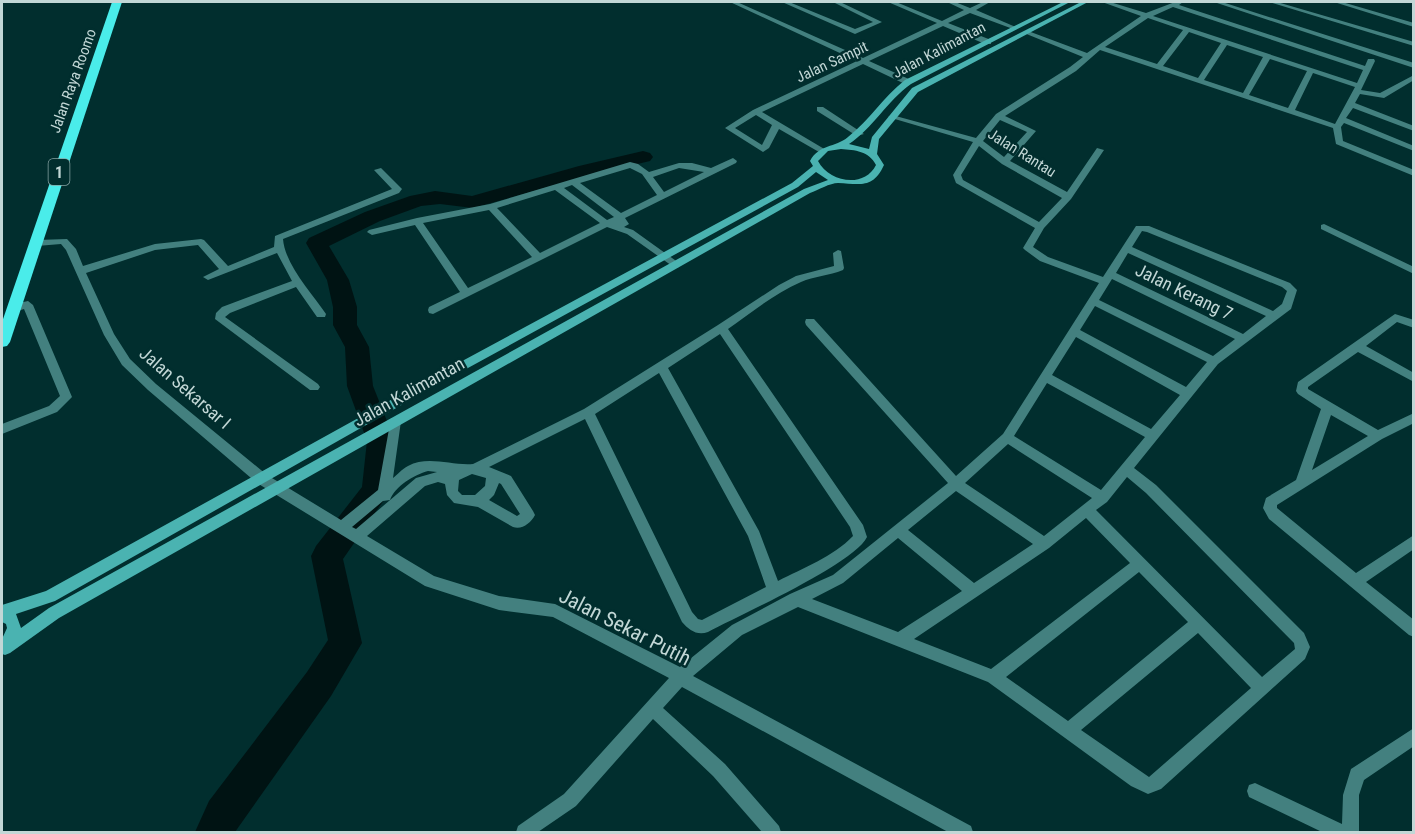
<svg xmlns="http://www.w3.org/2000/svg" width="1415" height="834" font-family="'Roboto Condensed',sans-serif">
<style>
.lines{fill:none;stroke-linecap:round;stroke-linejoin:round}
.river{fill:#001313;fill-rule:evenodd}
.minor{fill:#43807f;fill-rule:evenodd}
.secondary{fill:#4ab3b1;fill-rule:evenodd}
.trunk{fill:#4aecea;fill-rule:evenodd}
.labels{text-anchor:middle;stroke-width:5;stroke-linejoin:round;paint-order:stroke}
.far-street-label{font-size:15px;fill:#c2d7d6;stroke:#012e2e}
.shield{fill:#012e2e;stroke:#88a4a4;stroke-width:1.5}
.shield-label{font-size:16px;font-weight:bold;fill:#c2d7d6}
.street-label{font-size:18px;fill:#c2d7d6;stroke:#012e2e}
.near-street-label{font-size:21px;fill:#c2d7d6;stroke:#012e2e}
</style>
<rect width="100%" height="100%" fill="#012e2e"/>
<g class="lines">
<path class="river" d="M643,151L650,153L653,157L650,161L591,175L473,208L440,204L421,206L380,221L329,246L349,280L357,307V325L369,347L373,386L395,441L391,490L343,559L362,643L331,696L235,832H195L209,801L307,672L328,640L311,556L316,546L362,487L367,441L347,386L345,347L333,325V307L327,280L306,243L309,238L365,212L410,196L435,191L472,196L579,166Z"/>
<path class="minor" d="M730,2H737L863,58L937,23L888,2H896L942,21L964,10L947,2H955L970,8L983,2H990L976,10L1018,28L1013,29L970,13L948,23L991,40V44H985L943,26L869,61L911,80V84H905L863,64L762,112L826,150L819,152L779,129L769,148L763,152L725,128L753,110L857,61ZM756,115L772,125L762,145L735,128Z
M782,2H789L855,29L873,22L833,2H840L882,22L855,34Z
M1102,2H1110L1146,13L1175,2H1183L1179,5L1365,66L1368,59H1374L1375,61L1361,90L1380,93L1414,75V80L1384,98L1360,94L1355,103L1414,126V131L1353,108L1346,118L1414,146V151L1344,123L1341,127L1343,141L1414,170V176L1336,144L1333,128L1100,50L1076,71L1005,116L1036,131L1010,161L1067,192L1097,148L1104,150L1071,199L1044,228L1033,247L1048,257L1103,277L1136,226H1149L1290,283L1297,290L1291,309L1218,364L1134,468L1156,485L1304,633L1310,647L1305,659L1161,789L1148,794L1131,786L988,682L798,607L742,635L693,676L971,826L973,832H948L682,687L663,708L725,764L779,826L781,832H762L713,776L653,719L576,806L538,832H516L518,826L564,794L669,678L553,617L499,610L425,586L257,483L148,390L122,365L104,335L66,250L61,244L37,246L32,243L37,240L67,239L76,249L83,266L155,244L201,239L204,240L228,266L274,247L275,236L392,189L374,170L381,168L402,189L399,193L283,239C285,265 312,293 326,314L325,317H317L296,287L230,313L225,317L318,384L320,387L318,390H310L215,319L216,313L222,307L292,281L277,253L208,280L203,277L219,269L198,245L155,250L86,273L114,334L130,359L156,384L267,475L341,520L378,490L391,418H399L401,421L393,478C397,475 402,469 408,466C428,455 452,466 473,464L584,409L718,325L779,285L796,276L834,266L833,253L838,250L841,251L844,268L843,270C829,276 814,276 801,282C775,293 751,313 728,329L863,525L867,537C854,564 740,615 708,632C697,636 689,630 682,622L585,419L489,467L511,476L533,511L535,515C531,523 522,530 513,527L478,507L454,503L447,495L445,484L438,482L425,486L367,536L434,576L499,596L555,604L680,667L732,625L790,594L833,575L948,483L806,325L805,322L806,319H814L956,476L1003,434L1099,283L1040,261L1025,250L1023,248L1035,228L956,183L953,175L973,142L888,117L892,115L976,138L996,114L1070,67L1083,57L1024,33V31H1028L1087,53L1141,16ZM1173,7L1363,70L1357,83L1153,16ZM1148,18L1183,30L1157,64L1105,47ZM1189,32L1221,43L1198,78L1163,66ZM1227,45L1263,57L1243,93L1204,80ZM1270,59L1307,71L1288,108L1249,95ZM1313,73L1355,87L1335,124L1295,110ZM1000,120L1027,132L1004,157L983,141ZM979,146L1002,164L1062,198L1039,222L963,180L961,175ZM1142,231L1147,232L1282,287L1287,291L1282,304L1273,311L1132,247ZM1128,253L1266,316L1243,334L1116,273ZM1112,279L1235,339L1213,356L1099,300ZM1095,306L1207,362L1186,387L1080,330ZM720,334L850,527L853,536C833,557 803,568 778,581L759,531L668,368ZM1076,337L1180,395L1151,429L1052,375ZM659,373L748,536L766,587L702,620L698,619L692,612L595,414ZM1047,383L1145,437L1101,490L1014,436ZM1008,444L1092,498L1044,536L965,483ZM428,471L437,472L416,478L356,529L352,527L383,501L390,500C395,486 414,475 428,471ZM472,474L486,478L485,486L475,495H462L458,491L459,480ZM1127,477L1146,493L1294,643L1295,649L1262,677L1096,510L1107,502ZM499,483L501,484L520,514L517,516L489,500L494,495ZM956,491L1033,544L974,583L908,530ZM1086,518L1130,563L991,669L914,639L1049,548ZM898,538L962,591L898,632L812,599L843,583ZM1139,572L1188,622L1068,721L1006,677ZM1198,633L1251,688L1149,777L1081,730Z
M1214,2H1222L1414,63V68Z
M1269,2H1277L1414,42V46Z
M1334,2H1342L1414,23V27Z
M817,107H823L864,134L857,136L817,111Z
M733,158L737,161L736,163L625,218L629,224L624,227L633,230L679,263V267L675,268L627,234L607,227L433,314L429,313L428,310L429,307L460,292L415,225L372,235L367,232L369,230L417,218L490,204L630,162L638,164L649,172L679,163H692L711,168ZM630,168L642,174L657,195L621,213L580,183ZM679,168L704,172L664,192L653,177ZM572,185L614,217L607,220L564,188ZM555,190L600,223L540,253L497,208ZM489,210L532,257L468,288L423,223Z
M1324,224L1414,267V274L1321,229V225Z
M28,301L33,305L72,397L57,412L2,434V424L49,406L60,396L24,309L14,312L9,308L10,305Z
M1395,314L1414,320V328L1397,322L1366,346L1414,373V382L1358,352L1308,387V389L1378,430L1414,413V423L1382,439L1277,505V508L1356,573L1414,535V549L1366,582L1414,620V637L1409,635L1269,519L1263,508L1266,498L1296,480L1321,409L1298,394L1296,391L1298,382ZM1331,415L1368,436L1312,470Z
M1414,728V746L1364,780L1359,795V832H1322L1249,797L1247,791L1249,785L1255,783L1342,824L1343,795L1351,769Z"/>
<path class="secondary" d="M1063,2H1070L911,84C887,101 873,128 849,144L869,149L872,137L912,88L1081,2H1088L918,92L879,139L877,154L884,165C873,189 860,184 838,183C830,183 818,190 810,193L59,618L10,653L5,655L2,654V639L7,628L6,624L2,622V605L46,591L427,380L792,183L813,166L810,161C819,144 835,148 848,137C870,120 883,97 905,80ZM841,149C855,150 869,151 876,165C864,189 829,182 818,161L828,151ZM816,172L828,180L804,189L49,608L21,628L16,614L55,601L435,386L798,187Z"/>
<path class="trunk" d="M112,2H122L10,342L7,346L2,347V322Z"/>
</g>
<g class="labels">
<g class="far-street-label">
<text transform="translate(939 50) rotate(-28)" y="5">Jalan Kalimantan</text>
<text transform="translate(832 62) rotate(-25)" y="5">Jalan Sampit</text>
<text transform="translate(73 81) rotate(-70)" y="5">Jalan Raya Roomo</text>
<text transform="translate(1022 153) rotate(32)" y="5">Jalan Rantau</text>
</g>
<rect class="shield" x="48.5" y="159" width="21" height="26" rx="4.5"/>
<g class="shield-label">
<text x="59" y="178">1</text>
</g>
<g class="street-label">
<text transform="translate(1184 292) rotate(26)" y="6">Jalan Kerang 7</text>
<text transform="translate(185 388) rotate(41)" y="6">Jalan Sekarsar I</text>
<text transform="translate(409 392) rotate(-29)" y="6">Jalan Kalimantan</text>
</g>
<g class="near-street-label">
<text transform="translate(625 627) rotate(27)" y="7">Jalan Sekar Putih</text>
</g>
</g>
<rect width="1415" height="834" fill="none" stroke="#c2d7d6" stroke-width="6"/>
</svg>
